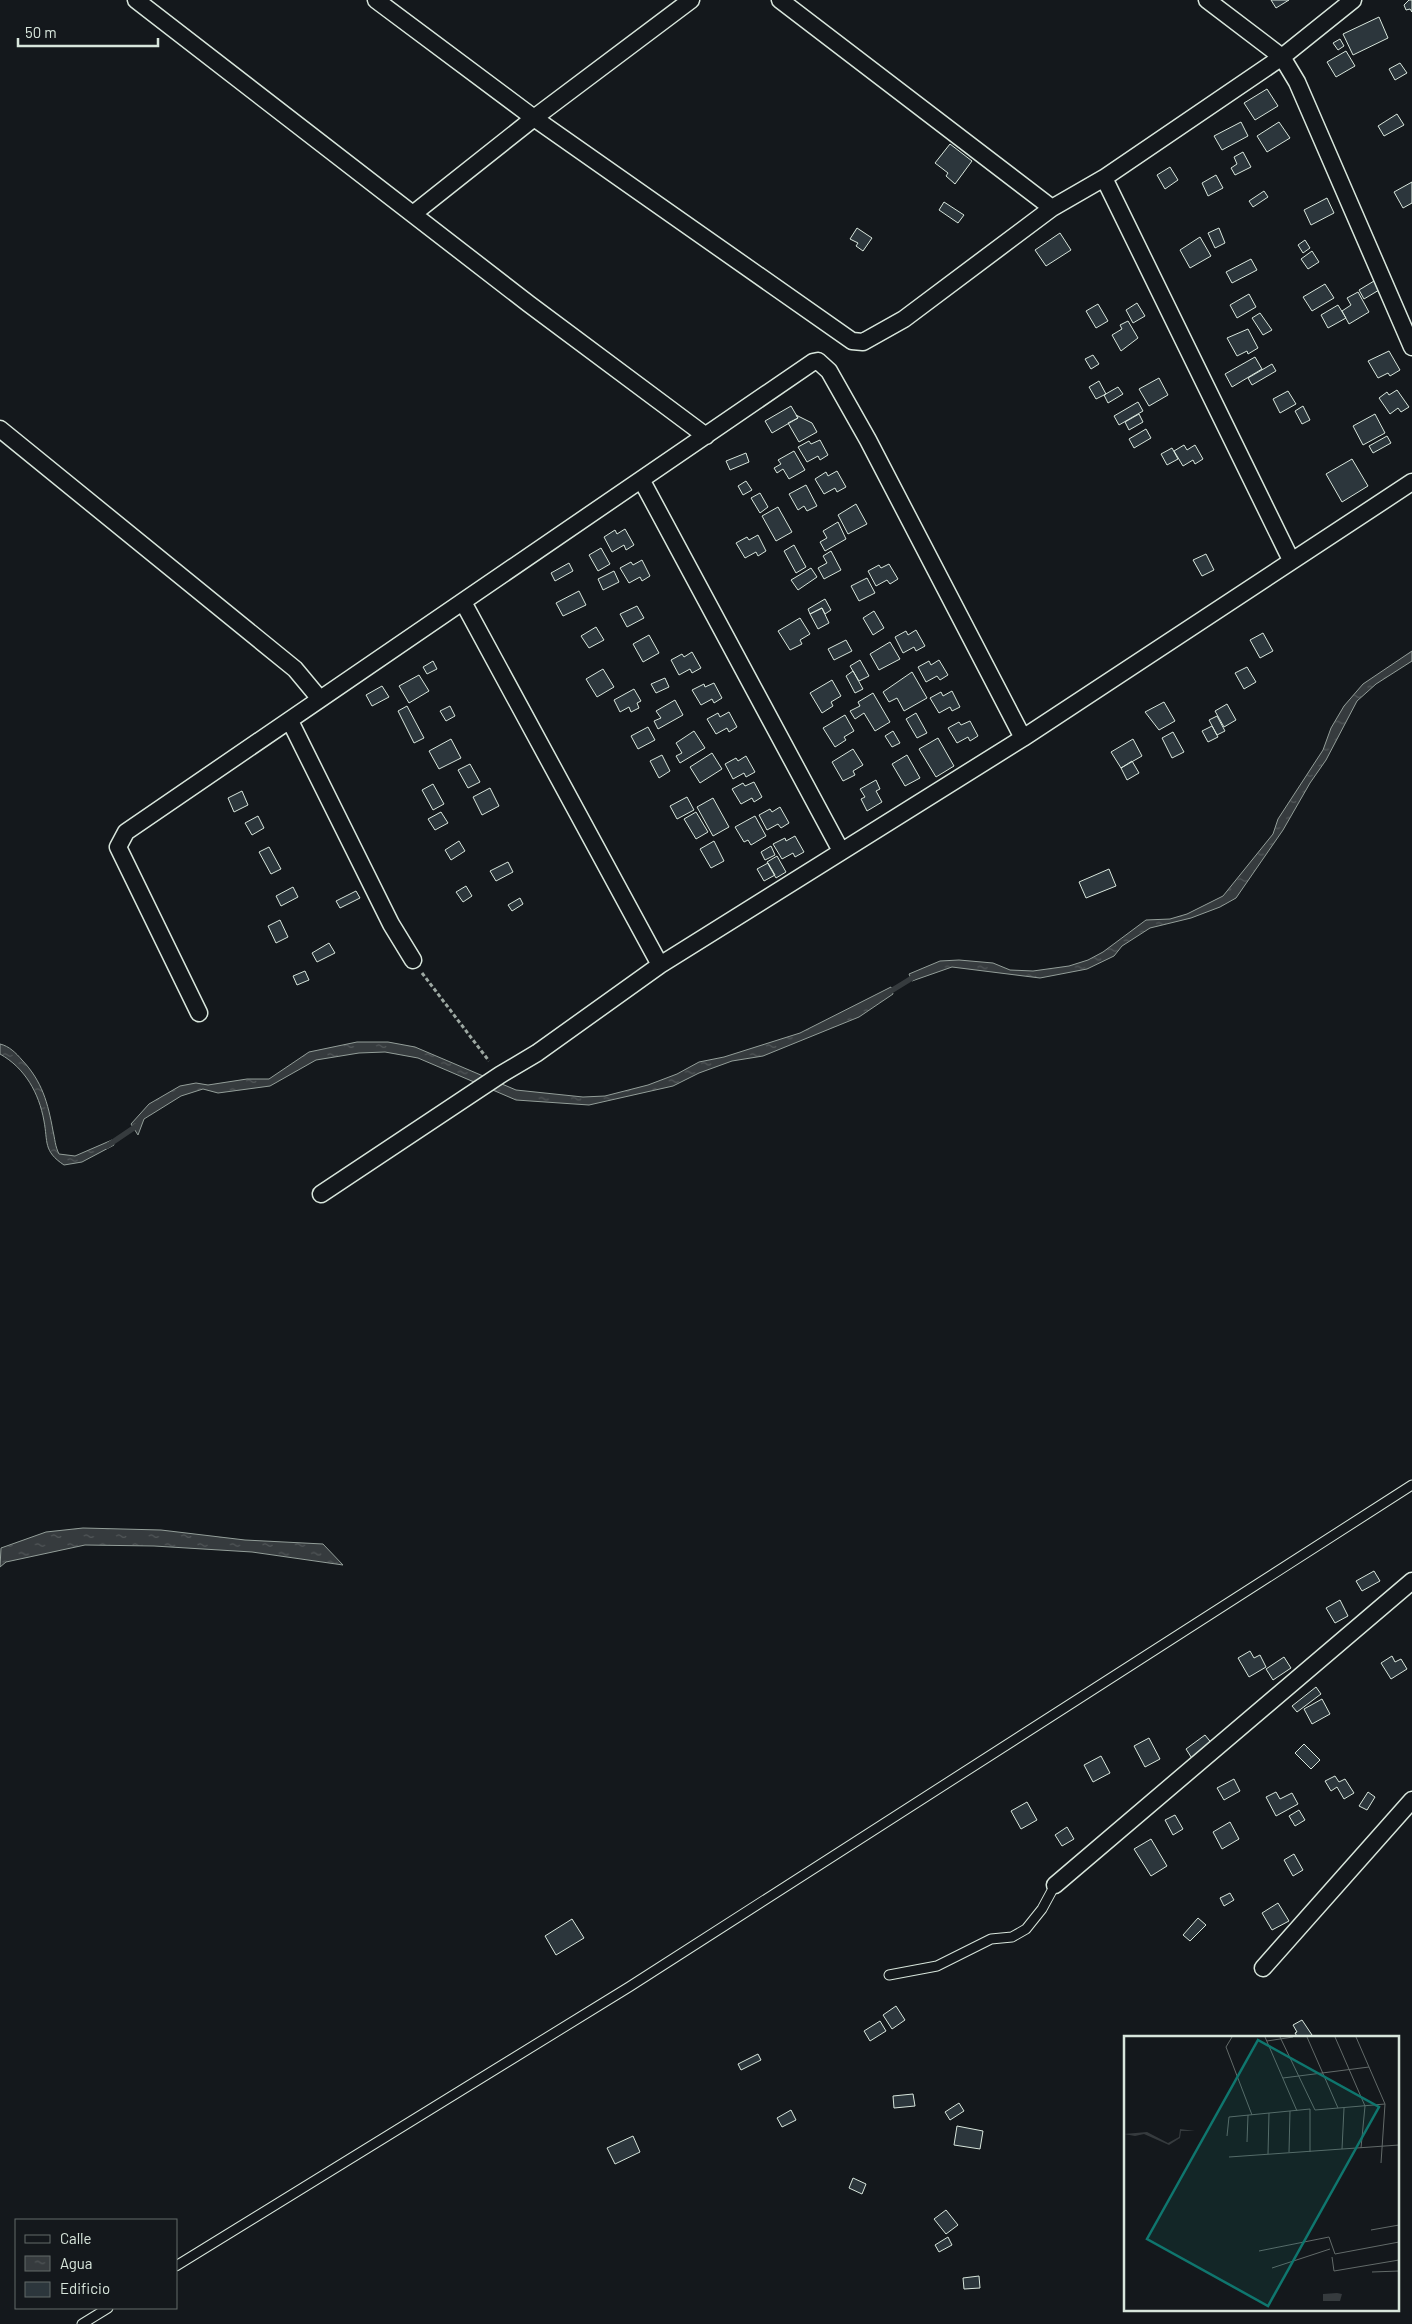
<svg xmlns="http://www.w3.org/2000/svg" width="1412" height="2324" font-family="Barlow,sans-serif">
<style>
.water{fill:url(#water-ripples);stroke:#939e99}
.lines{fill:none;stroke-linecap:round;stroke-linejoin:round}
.stream{stroke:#363b3e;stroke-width:5.5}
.building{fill:#2c363c;stroke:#d8e6dc}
.lane-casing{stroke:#d8e6dc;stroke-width:11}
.street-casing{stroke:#d8e6dc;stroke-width:19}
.path{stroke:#9da8a2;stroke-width:3;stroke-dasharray:4 2.5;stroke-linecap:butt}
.lane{stroke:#14181c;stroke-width:9}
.street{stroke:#14181c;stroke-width:16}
.inset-road{fill:none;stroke:#626a69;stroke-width:1}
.view{fill:#0f766e;fill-opacity:0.15;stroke:#0f766e;stroke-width:2.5}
.inset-edge{fill:none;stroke:#d8e6dc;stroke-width:2.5}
</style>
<defs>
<pattern id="water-ripples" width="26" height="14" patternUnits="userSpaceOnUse" patternTransform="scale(1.25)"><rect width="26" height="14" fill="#363b3e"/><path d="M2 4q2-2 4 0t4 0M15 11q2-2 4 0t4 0" fill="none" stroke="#525759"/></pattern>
</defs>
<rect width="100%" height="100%" fill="#14181c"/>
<path class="water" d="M1412,651V661L1376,684L1357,701L1326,760L1310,783L1283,830L1236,898L1220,907L1191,918L1150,928L1122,946L1114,956L1087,969L1040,978L952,967L912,981L909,974L940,961L959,960L993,963L1010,970L1033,971L1069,966L1088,960L1103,952L1146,920L1170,919L1187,914L1223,896L1273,834L1278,819L1323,750L1331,728L1344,706L1363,684Z
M891,987L893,994L859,1017L763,1056L732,1061L699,1073L673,1086L589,1105L516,1100L418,1058L385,1052L359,1053L316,1060L270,1086L218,1093L203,1089L181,1096L144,1119L138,1135L131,1124L149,1104L180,1086L196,1083L208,1085L247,1079H269L309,1052L357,1042H388L415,1047L516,1090L583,1097L605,1096L648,1085L677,1074L699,1062L724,1057L800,1033Z
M0,1044C9,1046 16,1053 22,1060C42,1081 48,1103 53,1131C55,1139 55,1146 59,1154L75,1156L112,1140L114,1145L82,1162L64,1165C43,1151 48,1142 44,1121C39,1093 25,1068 0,1054Z
M83,1528L161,1530L245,1540L323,1544L343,1565L252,1552L154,1546L85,1545L6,1562L0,1567L1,1548L46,1532Z"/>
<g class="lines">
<path class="stream" d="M886,994L917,975
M107,1146L138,1125"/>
</g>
<path class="building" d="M1271,0H1289L1276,8Z
M1409,0H1412V12L1410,9L1406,10L1404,5Z
M1379,17L1388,38L1353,55L1343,34Z
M1340,39L1344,46L1338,50L1333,43Z
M1346,51L1355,66L1336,77L1327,62Z
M1400,63L1407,73L1395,80L1389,69Z
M1267,89L1278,106L1255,120L1244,103Z
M1397,114L1404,125L1384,136L1378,126Z
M1241,122L1248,136L1222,150L1214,136Z
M1279,122L1290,138L1267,152L1257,136Z
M950,144L972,161L955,184L946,176L948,173L935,163Z
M1243,152L1251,167L1235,175L1231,168L1237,164L1234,157Z
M1170,167L1178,180L1165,189L1157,175Z
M1216,175L1223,188L1208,196L1202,183Z
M1412,182V203L1403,208L1394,192Z
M1264,191L1268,197L1253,207L1249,201Z
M1327,198L1334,213L1311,225L1304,210Z
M944,202L964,215L958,223L939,210Z
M857,228L872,238L863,251L856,246L858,243L850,239Z
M1219,228L1225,243L1215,248L1208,233Z
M1060,233L1071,250L1046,266L1035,250Z
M1200,237L1211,256L1190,268L1180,250Z
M1305,240L1310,248L1303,253L1298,245Z
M1312,251L1319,262L1308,269L1301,259Z
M1251,259L1257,270L1232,283L1226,272Z
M1374,281L1379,290L1364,299L1359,290Z
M1325,284L1334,298L1312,311L1303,297Z
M1358,292L1369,312L1349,324L1342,311L1351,305L1347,298Z
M1249,294L1256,307L1237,318L1230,305Z
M1137,303L1145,316L1133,323L1126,310Z
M1098,304L1108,321L1096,328L1086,311Z
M1338,305L1346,318L1328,328L1321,315Z
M1260,313L1272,330L1263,335L1252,318Z
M1128,321L1138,338L1121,351L1112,335L1122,329L1120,325Z
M1248,329L1258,348L1248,354L1247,351L1237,356L1227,338Z
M1389,351L1400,370L1390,376L1388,373L1378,378L1368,361Z
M1093,355L1099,364L1091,369L1085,359Z
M1255,357L1262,369L1232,387L1225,374Z
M1272,364L1276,371L1252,385L1248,378Z
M1159,378L1168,395L1149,406L1139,389Z
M1099,381L1106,394L1096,399L1089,387Z
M1118,387L1123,394L1108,403L1104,395Z
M1397,390L1409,407L1401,412L1398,408L1390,414L1379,398L1387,392L1389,395Z
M1288,391L1296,404L1280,413L1273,399Z
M1138,402L1143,411L1119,425L1114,416Z
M791,406L798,418L772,433L765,421Z
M1303,406L1310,420L1302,424L1295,411Z
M1139,414L1143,422L1129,430L1125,422Z
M1375,414L1385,433L1363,445L1353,426Z
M796,415L812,423L817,432L799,442L788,423L798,418Z
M1146,429L1151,438L1134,448L1129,439Z
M1387,436L1391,443L1373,453L1369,446Z
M820,440L828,455L820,460L818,456L807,462L798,447L809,441L811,444Z
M1184,445L1187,450L1195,445L1203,459L1195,464L1193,460L1183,466L1174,451Z
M1172,448L1178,459L1167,465L1161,454Z
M794,451L805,470L789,479L783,469L777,473L774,468L781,464L778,460Z
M746,453L749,462L730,470L726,461Z
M1352,459L1368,486L1342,502L1326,474Z
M837,471L846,487L837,492L835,488L824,494L815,479L826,472L828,476Z
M746,481L752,490L743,495L738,486Z
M806,485L817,506L807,511L804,506L798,510L789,494Z
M760,493L768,507L760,513L751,498Z
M856,504L867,524L848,534L838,515Z
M778,507L792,532L776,541L762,516Z
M838,522L846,539L825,551L820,542L827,538L823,531Z
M625,529L634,545L626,550L624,545L612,552L604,537L615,530L617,534Z
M758,535L766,551L758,556L756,552L745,558L736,543L747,537L749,540Z
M794,545L806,567L796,573L784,551Z
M601,548L610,564L598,571L589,555Z
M831,551L841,570L824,579L818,568L827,563L823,556Z
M1206,554L1214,570L1202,576L1193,560Z
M642,560L650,576L642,581L640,577L629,583L620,568L631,562L633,565Z
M569,563L573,571L555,581L551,573Z
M889,564L898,579L890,584L887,580L876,586L868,571L879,565L881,568Z
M811,568L817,577L798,590L791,580Z
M614,571L619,582L603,590L598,579Z
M867,578L875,593L859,601L851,586Z
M579,591L586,605L563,616L556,603Z
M825,599L831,610L825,614L822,608L810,614L808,609Z
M637,606L644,618L627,627L620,614Z
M822,608L829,623L818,629L810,614Z
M874,611L884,628L873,635L863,618Z
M800,618L810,634L800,640L802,644L790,650L778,631Z
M596,627L604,640L589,648L581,636Z
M916,630L925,646L916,651L914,647L903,653L895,637L906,631L908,635Z
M1263,633L1273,651L1260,658L1250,640Z
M649,635L659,653L643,662L633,644Z
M846,640L852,651L834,660L828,649Z
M890,642L900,659L879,670L870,654Z
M692,652L701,668L692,673L690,669L679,675L671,660L682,654L684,657Z
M860,660L869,676L859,681L850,666Z
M939,660L948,675L940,680L937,676L926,682L918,667L929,661L931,665Z
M433,661L437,669L427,674L423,667Z
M1247,667L1256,682L1244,689L1235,673Z
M603,669L614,687L597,697L586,679Z
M853,671L863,689L855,693L846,676Z
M912,672L927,698L904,711L897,698L889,702L883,692Z
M419,675L429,691L409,703L399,686Z
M665,678L669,687L656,693L651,684Z
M832,680L841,696L831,702L833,706L822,713L810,693Z
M714,683L722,698L714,703L712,699L701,705L692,690L704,684L705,687Z
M382,686L389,697L372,706L366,695Z
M634,689L641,701L637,703L639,708L631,712L629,707L620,712L614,700Z
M952,691L960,707L952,711L950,707L939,713L930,698L941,692L943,696Z
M873,693L890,722L875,731L864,713L855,719L850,711L860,706L858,702Z
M675,700L683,715L658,729L654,721L661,718L656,711Z
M1164,702L1175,721L1159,730L1145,712Z
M1227,704L1236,720L1224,727L1215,711Z
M407,706L424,738L414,743L398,711Z
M450,706L455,716L446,721L440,711Z
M729,712L737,727L729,732L727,728L716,734L707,719L718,713L720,717Z
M916,713L927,733L917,738L906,719Z
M845,715L854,731L844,737L846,740L835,747L823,728Z
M1217,716L1225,731L1217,735L1209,720Z
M970,721L978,736L970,741L968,737L957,743L948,728L959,722L961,725Z
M1212,726L1218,737L1208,742L1202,731Z
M648,727L655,740L638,749L631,736Z
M694,731L705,748L680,763L676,756L682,753L676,743Z
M893,731L900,743L892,747L885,736Z
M1173,732L1184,752L1172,758L1162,738Z
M938,738L954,766L936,777L919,749Z
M451,739L461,758L439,769L429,751Z
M1133,739L1142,756L1121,768L1111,752Z
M853,749L863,765L853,771L855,775L843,781L832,762Z
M712,753L722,769L700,783L690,767Z
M662,755L670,771L659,778L650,761Z
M907,755L920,778L905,786L892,764Z
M746,756L755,772L746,777L744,773L733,779L725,764L736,758L738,761Z
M1132,761L1139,773L1127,780L1121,768Z
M470,764L480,782L468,788L458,770Z
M876,780L880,789L876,791L882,802L867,811L861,799L865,797L860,789Z
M754,782L762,797L754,802L752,798L741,804L732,789L743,783L745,786Z
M433,784L444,804L433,810L422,790Z
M490,788L499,806L482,815L473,797Z
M242,791L248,805L234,812L228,798Z
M687,797L694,810L677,819L670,806Z
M713,798L729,827L713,836L697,807Z
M780,807L789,823L781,828L778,824L767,830L759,815L770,809L772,812Z
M441,812L448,823L435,830L428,819Z
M696,812L708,832L696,839L684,819Z
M258,816L264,828L252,835L245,823Z
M755,816L766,836L751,845L748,840L744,842L735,827Z
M795,836L804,852L795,857L793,853L782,859L773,844L785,838L786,841Z
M459,841L465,851L451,860L445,850Z
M714,841L724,861L711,868L700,849Z
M771,846L775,855L765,860L761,852Z
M269,847L281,869L271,874L259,852Z
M777,856L786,872L776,878L767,862Z
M508,862L513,872L496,881L490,871Z
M768,863L775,875L764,881L757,869Z
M1109,869L1116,886L1086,898L1079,882Z
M466,886L472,896L463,902L456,892Z
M293,887L298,897L281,906L276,896Z
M356,891L360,898L340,908L336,901Z
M520,898L523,904L512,911L508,905Z
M280,920L288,937L276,943L268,926Z
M329,943L335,953L317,962L312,953Z
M305,971L309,980L297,985L293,976Z
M1374,1571L1380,1581L1362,1591L1356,1581Z
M1340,1600L1348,1616L1335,1623L1326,1608Z
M1250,1651L1254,1658L1260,1655L1266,1667L1249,1677L1238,1658Z
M1392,1656L1395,1662L1401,1659L1407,1669L1391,1679L1381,1663Z
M1284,1657L1291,1668L1273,1680L1266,1669Z
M1316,1687L1321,1694L1297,1712L1292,1706Z
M1322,1699L1330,1714L1312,1724L1304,1709Z
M1205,1735L1213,1745L1193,1760L1186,1749Z
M1149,1738L1160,1759L1145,1767L1134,1746Z
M1304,1744L1320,1760L1311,1769L1295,1753Z
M1101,1756L1110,1773L1093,1782L1084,1765Z
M1335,1776L1339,1782L1345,1779L1354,1793L1344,1799L1337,1787L1331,1791L1325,1781Z
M1234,1779L1240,1791L1224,1800L1217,1788Z
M1276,1792L1280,1799L1292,1793L1298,1804L1276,1816L1266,1797Z
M1368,1792L1375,1797L1367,1810L1359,1806Z
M1027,1802L1037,1820L1021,1829L1011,1811Z
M1299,1810L1305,1820L1295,1826L1289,1816Z
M1175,1815L1183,1829L1173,1835L1165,1820Z
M1230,1822L1239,1839L1222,1849L1213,1832Z
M1067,1827L1074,1839L1062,1846L1055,1835Z
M1151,1839L1167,1866L1151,1876L1134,1849Z
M1294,1854L1303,1870L1293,1876L1284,1860Z
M1230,1893L1234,1900L1224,1906L1220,1898Z
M1278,1903L1289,1921L1272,1930L1262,1913Z
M1198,1918L1206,1925L1190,1941L1183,1935Z
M572,1919L584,1938L556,1955L545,1936Z
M896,2006L905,2020L892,2029L883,2015Z
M1302,2020L1312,2035L1307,2038H1298L1295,2033L1297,2032L1293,2025Z
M880,2021L886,2031L870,2041L864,2031Z
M758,2054L761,2060L741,2070L738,2064Z
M913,2094L915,2106L894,2108L893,2096Z
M959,2103L964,2111L950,2120L945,2112Z
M791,2110L796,2120L782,2127L777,2118Z
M957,2126L983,2131L980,2149L954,2145Z
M633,2136L640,2152L615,2164L607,2148Z
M853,2178L866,2184L862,2194L849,2188Z
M946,2210L958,2225L946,2234L934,2219Z
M948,2237L952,2245L939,2252L935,2245Z
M979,2276L980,2288L964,2289L963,2278Z"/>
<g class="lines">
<defs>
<path id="lane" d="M889,1975L937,1966L991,1939L1012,1937L1026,1929L1042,1909L1055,1885
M176,2266L629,1987L1412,1485
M82,2324L108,2308"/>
<path id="street" d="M136,0L529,304L706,436
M376,0L534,118L852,341L863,342L904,319L1052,208L1104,178L1282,57L1353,0
M780,0L1052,208
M1207,0L1282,57L1297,82L1412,347
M1104,178L1291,560
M413,214L534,118L691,0
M0,429L295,669L320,699
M642,481L841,851
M463,602L660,965
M290,721L391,924L413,960
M199,1013L118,847L126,832L813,362L818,361L829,371L868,440L1023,738
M321,1194L500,1075L537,1053L660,965L1023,738L1412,482
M1055,1885L1412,1581
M1263,1968L1412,1800"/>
</defs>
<use href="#lane" class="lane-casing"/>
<use href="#street" class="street-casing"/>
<path class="path" d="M422,973L489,1061"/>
<use href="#lane" class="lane"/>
<use href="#street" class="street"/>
</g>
<g transform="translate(1124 2036)">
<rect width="275" height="275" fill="#14181c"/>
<path d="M56,93L71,95H57L56,102L45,109L20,98L11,100L0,98L23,96L44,107L55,101ZM213,257L218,258L216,265H199V258Z" fill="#363b3e"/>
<path class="inset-road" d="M108,1L102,11L128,79M141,1L173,75M156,1L191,74L261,68M183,1L214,72M211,1L241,70L237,112M232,1L261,68L257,127M143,5L169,1M159,42L245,31M103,100L105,81L186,73V116M123,106L124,79M218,113L220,72M165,116L166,75M144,118L145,77M105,121L275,109M247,194L275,189M135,215L205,201L211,218L275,206M208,221L210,235L275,224M148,232L206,213M248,236L275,235"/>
<path class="view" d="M134,4L255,71L144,270L23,203Z"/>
<rect width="275" height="275" class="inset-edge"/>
</g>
<rect x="15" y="2219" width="162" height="90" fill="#14181c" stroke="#626a69"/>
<rect x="25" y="2235" width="25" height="8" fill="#14181c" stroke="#626a69"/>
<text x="60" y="2244" font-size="15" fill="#d8e6dc">Calle</text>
<rect x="25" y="2256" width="25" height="15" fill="url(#water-ripples)" stroke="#626a69"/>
<text x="60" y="2269" font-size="15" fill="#d8e6dc">Agua</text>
<rect x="25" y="2282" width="25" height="15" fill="#2c363c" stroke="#626a69"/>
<text x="60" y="2294" font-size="15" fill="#d8e6dc">Edificio</text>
<path d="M18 38v8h140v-8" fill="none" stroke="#d8e6dc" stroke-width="2.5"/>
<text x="25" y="38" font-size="15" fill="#d8e6dc" stroke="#14181c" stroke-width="4" paint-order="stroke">50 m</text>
</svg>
